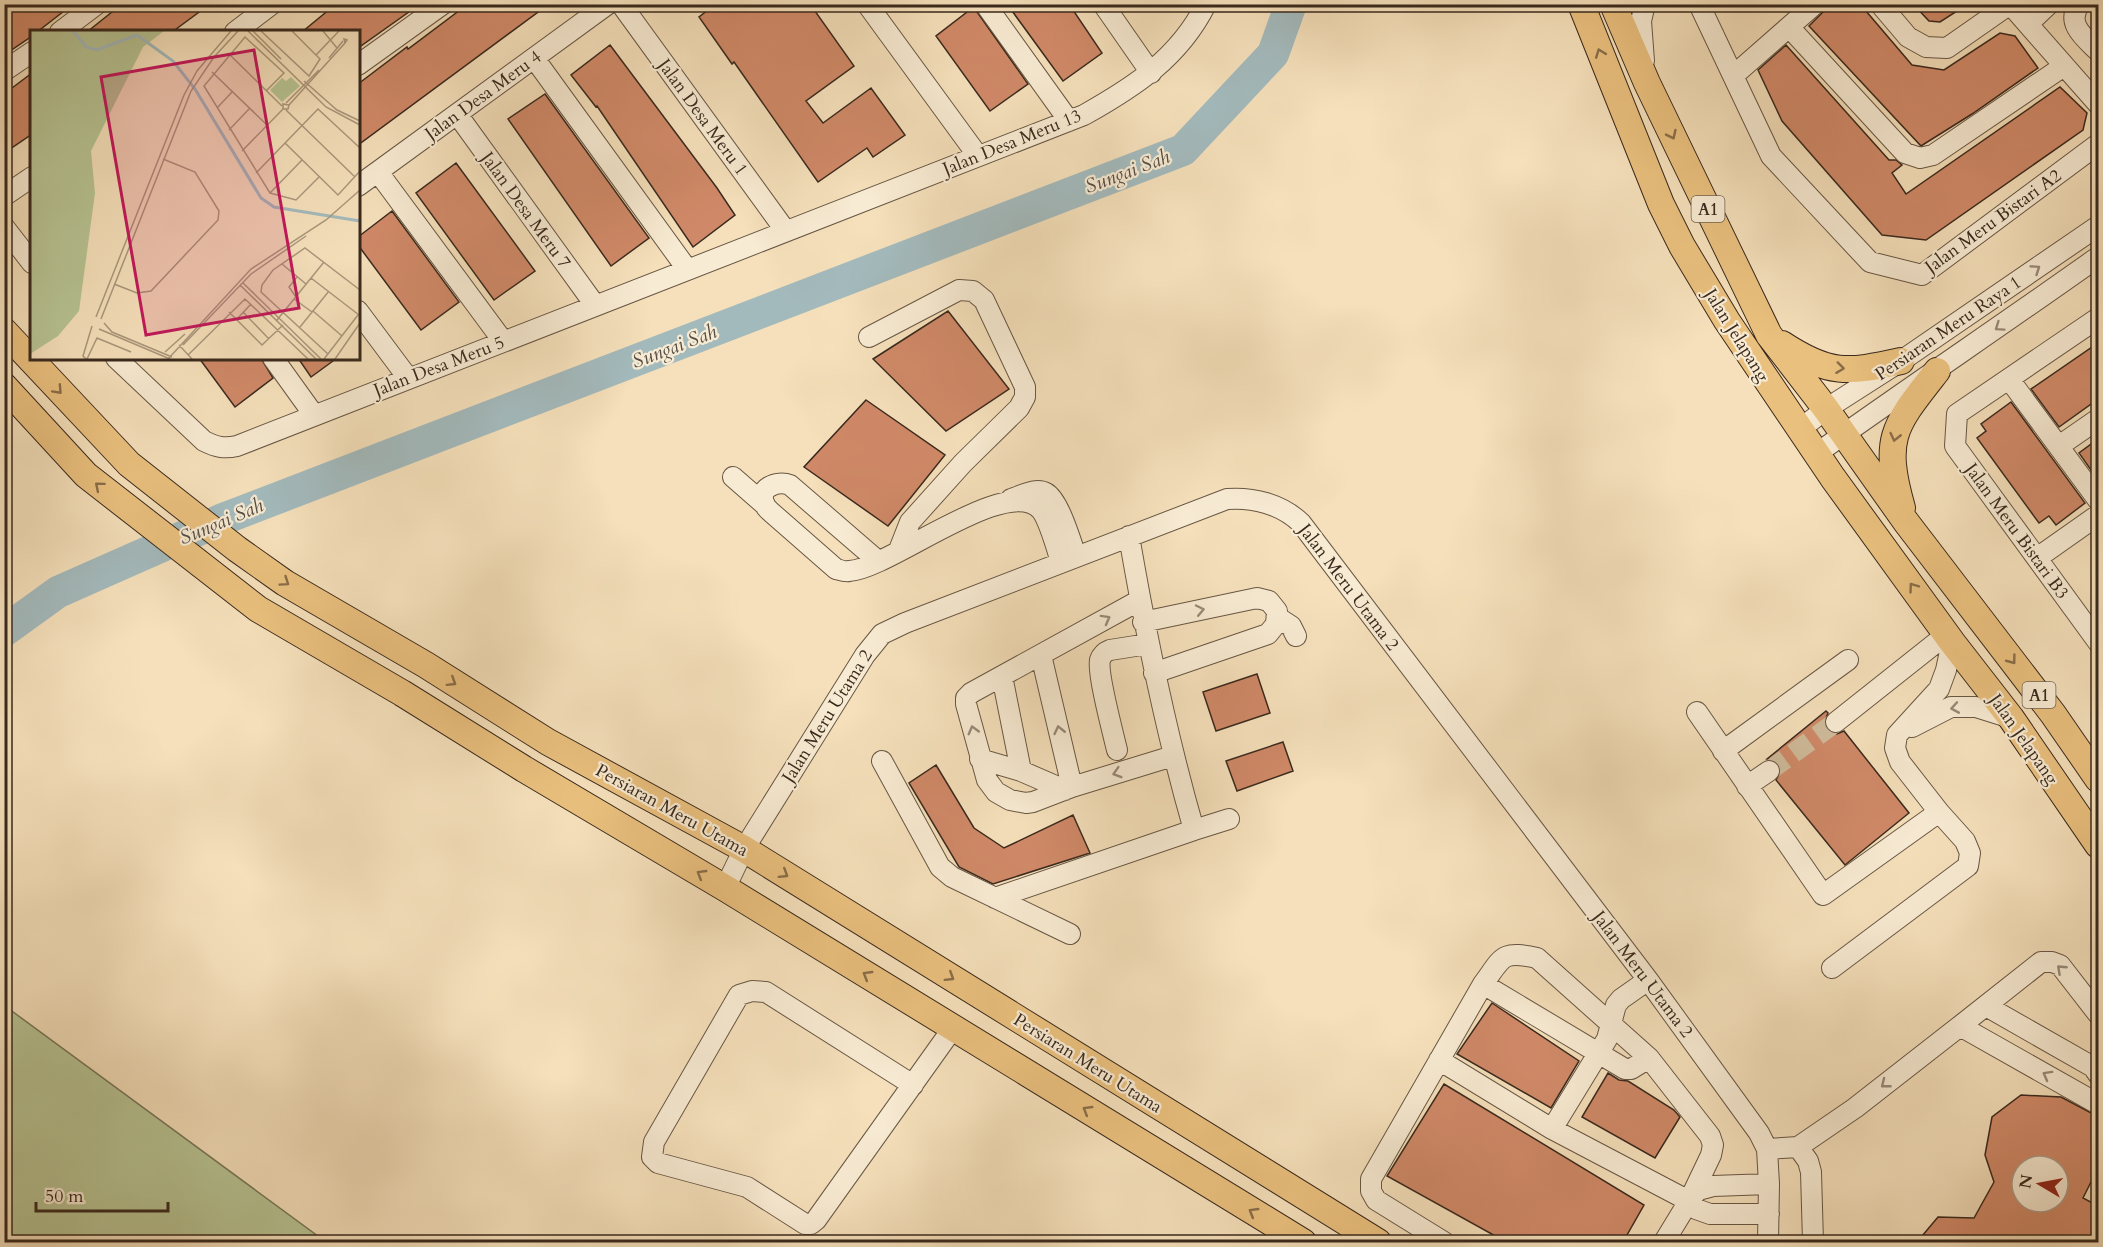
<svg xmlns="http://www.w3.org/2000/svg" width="2103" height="1247" font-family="Cardo,serif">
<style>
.green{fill:#b7c393;stroke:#787658;stroke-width:1.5}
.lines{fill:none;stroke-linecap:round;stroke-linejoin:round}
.river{stroke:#a3babd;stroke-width:32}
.building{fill:#d08968;stroke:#39291d;stroke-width:1.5;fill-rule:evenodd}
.minor-tunnel{stroke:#cfbb9b;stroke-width:20;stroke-dasharray:20 10;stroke-linecap:butt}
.minor-casing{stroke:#685744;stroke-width:22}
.major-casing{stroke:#39291d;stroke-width:28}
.minor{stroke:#f8ebd3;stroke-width:20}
.major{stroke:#eac07e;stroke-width:26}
.oneway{stroke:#896d49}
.oneway2{stroke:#988a78}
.labels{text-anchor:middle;stroke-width:4.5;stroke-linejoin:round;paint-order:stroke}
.shield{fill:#f8ebd3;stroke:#726354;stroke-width:1.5}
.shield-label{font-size:16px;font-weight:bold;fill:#39291d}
.street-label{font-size:18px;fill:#39291d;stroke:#f8ebd3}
.water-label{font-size:20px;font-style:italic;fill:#544d45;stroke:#f8ebd3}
.inset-river{fill:none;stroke:#a3babd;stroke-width:3}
.inset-road{fill:none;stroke:#aa977c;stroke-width:1.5}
.view{fill:#c2185b;fill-opacity:0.15;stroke:#c2185b;stroke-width:3}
.inset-edge{fill:none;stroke:#39291d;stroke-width:3}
</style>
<rect width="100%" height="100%" fill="#f5e0bb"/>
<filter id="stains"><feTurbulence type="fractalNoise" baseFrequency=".00333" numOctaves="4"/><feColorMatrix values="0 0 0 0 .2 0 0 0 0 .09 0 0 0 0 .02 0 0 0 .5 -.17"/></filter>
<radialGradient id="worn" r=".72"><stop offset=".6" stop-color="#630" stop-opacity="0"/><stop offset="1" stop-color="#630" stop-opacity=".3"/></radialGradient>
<path class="green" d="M5,1006L326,1242H5Z"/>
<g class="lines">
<path class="river" d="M4,631L58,592L223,519L1183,150L1273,54L1291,4"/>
</g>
<path class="building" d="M4,4H73L37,32H32V36L4,55Z
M122,4H210L172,32H87Z
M336,4H420L358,48V32H302Z
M468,4H549L358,145V84L407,47L408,49Z
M716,4H810L854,66L806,101L823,123L871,88L905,135L873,157L867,148L818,182L734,62L732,64L699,17Z
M1007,4H1069L1102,53L1063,81Z
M1831,4H1860L1912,65L1944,70L2000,33L2015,36L2038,68L1972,114L1921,146L1809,26Z
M1913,4H1968L1940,22L1929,21Z
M971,9H975L1028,84L990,111L936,36Z
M610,45L717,188L735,215L693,247L597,106L596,107L571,75Z
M1786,45L1889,160H1896L1902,165L1892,173L1906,194L2060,87L2087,113L2083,130L1926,240L1882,235L1782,121L1758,70Z
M32,73V134L4,153V94Z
M545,94L649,238L611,266L508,119Z
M456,163L535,271L494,300L416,193Z
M392,211L459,302L421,330L358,245V237Z
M948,311L1009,389L946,431L873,359Z
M2098,343V399L2059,427L2031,389Z
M199,358H261L273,378L235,407Z
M298,358H337L311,377Z
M866,400L945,455L888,526L804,467Z
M2011,402L2085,503L2056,525L2049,516L2039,523L1977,438L1986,431L1981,424Z
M2098,439V480L2079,453Z
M1257,674L1270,713L1216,731L1203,692Z
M1826,711L1828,713L1824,723L1827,730L1837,734L1844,731L1909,813L1845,865L1776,780L1781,771L1779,764L1774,760L1767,759Z
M1283,742L1293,771L1237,791L1226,761Z
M936,765L974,828L1004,848L1073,815L1090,853L993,884L959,867L909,783Z
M1492,1003L1579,1061L1551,1108L1457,1054Z
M1608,1073L1619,1080L1628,1081L1674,1110L1680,1117L1655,1158L1582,1117Z
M1444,1084L1644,1205L1623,1242H1506L1387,1176Z
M2021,1095L2061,1097L2097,1116L2098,1168L2083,1198L2098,1206V1242H1917L1938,1217L1974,1218L1994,1182L1985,1155L1992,1117ZM2022,1166H2058V1202H2022Z"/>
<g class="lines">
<path class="minor-tunnel" d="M1769,771L1836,722"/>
<defs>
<path id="minor" d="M621,4L785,230
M867,4L978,156
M985,4L1069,121
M1103,4L1151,73
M1699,4L1771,156L1870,262L1922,275L2098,144
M1880,4L1908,37L1926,47L1947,48L2010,4L2098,104
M2080,4C2064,23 2086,39 2098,51
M2028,24L2049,4
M1789,27L1905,153L1920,158L1933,155L2064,66
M60,32L97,4
M235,32L272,4
M534,58L687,269
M1644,61L1641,21L1645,4
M358,65L443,4
M4,71L32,52
M1733,76L1815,4
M457,114L595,305
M378,172L503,341
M358,186L608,4
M4,196L32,177
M4,227L32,263
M358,311L408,378
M2098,318L1957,414L1955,446L2098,642
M869,337L959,290L973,291L984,300L1025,387V397L1019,408L963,463L910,522L899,550
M116,358L204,441C216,447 224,449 237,446L1084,115C1134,87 1179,58 1206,4
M273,358L314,415
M2009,379L2098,500
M1799,430L1826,409L1901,361L2098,226
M2059,446L2098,419
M1816,454C1910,387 2005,323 2098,257
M733,477L765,505
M1011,499C1021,496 1036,487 1046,493C1059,500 1071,542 1076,556
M2037,558L2098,515
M878,561L790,485C777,480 756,488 765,505C766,508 769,510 772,513L836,569C840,570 845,572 849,571C890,569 1008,472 1041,510C1049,520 1057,549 1061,562
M1140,600L971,693L966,698V704L987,780L996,792L1010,800L1026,803L1033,802L1072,787L1173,756
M1277,617L1291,626L1296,636
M1143,622L1257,598L1269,601L1277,611L1276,624L1268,634L1154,673
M1041,655L1072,787
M1002,676L1021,771
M1697,712L1823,895L1939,812
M1836,722L1947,634
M1912,727L1951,707H1976L2011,718
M1117,750C1113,733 1097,673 1100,660C1102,654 1105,652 1110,650L1148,644
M1723,751L1848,660
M980,759L1021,771L1065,790
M882,761L940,867L952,877L1070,934
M1747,786L1769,771
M1194,830L1229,819
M725,888L744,849L865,655L882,634L905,623L1227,499C1253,497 1281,504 1301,523L1648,980L1759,1133L1767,1149L1769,1184L1768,1242
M995,898L1194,830C1166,733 1146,635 1129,536
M1832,968L1968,866L1970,853L1965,841L1939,812L1900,762L1895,748L1897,735L1939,689L1946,670L1952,642
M1483,984L1625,1069H1631L1649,1058
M1986,1006L2093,1067L2098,1074
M1960,1026L2041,962H2052L2060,965L2098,1014
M1439,1060L1552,1129L1689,1201L1696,1209L1710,1214H1769
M913,1085L766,992L752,991L739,995L654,1142L652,1157L658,1163L747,1187L805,1224H811L816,1220L953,1028
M1552,1129L1607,1039L1616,1005L1621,999L1648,980
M1798,1147L1808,1161L1811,1172L1813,1242
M1767,1149L1798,1147L1855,1108L1960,1026L2098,1104
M1690,1199L1698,1190L1713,1186L1769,1184
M1444,1242L1376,1200L1371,1191V1179L1483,984C1503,957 1501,950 1537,958L1649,1058L1710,1136L1713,1145L1711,1155L1689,1201L1664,1242"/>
<path id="major" d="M1581,4L1661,204L1682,246L1727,321L1833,478L1952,642L2011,718L2098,845
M1613,4L1647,83L1769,335L1826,409L1906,522L2053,714L2098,779
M4,331L129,464L237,549L285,583L426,665L548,742L744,849L1378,1242
M1782,344C1829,375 1847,373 1901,361
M4,386L86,475L258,609L402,693L524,769L725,888L1303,1242
M1902,508C1882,437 1894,426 1937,371"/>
</defs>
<use href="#minor" class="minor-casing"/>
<use href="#major" class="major-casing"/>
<use href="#minor" class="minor"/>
<use href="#major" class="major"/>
</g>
<defs><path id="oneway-chevron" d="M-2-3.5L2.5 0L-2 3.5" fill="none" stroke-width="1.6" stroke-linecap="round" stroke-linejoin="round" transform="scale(1.5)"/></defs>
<g class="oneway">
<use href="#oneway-chevron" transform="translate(1600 53) rotate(-111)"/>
<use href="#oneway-chevron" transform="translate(1672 135) rotate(64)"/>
<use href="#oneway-chevron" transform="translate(1840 368) rotate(7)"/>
<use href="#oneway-chevron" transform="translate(58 390) rotate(47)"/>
<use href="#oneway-chevron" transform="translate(1895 437) rotate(103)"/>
<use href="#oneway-chevron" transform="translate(99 486) rotate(-140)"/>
<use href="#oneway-chevron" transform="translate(285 582) rotate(34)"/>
<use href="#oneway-chevron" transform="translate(1913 587) rotate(-126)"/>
<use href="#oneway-chevron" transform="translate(2012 660) rotate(53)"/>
<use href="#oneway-chevron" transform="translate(452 682) rotate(32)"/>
<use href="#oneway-chevron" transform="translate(701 874) rotate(-149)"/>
<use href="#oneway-chevron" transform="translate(784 874) rotate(32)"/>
<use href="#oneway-chevron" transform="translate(867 975) rotate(-149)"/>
<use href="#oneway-chevron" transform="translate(950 977) rotate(32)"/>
<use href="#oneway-chevron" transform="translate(1087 1110) rotate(-149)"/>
<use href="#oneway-chevron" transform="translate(1253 1212) rotate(-149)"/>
</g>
<g class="oneway2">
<use href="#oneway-chevron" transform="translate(2036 269) rotate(-34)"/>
<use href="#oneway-chevron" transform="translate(1999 327) rotate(145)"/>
<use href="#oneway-chevron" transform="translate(1200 610) rotate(-12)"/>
<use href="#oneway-chevron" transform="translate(1106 619) rotate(-29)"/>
<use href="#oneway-chevron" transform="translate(1955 708) rotate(170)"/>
<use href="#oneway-chevron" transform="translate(973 730) rotate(-105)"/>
<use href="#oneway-chevron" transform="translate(1059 730) rotate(-103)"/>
<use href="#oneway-chevron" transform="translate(1117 773) rotate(163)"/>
<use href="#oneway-chevron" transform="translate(2061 969) rotate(-137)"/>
<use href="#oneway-chevron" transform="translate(2047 1075) rotate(-151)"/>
<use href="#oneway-chevron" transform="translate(1885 1084) rotate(142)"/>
</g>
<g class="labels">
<g class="shield">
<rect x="1691.5" y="196" width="33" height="26" rx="4.5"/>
<rect x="2022.5" y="682" width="33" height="26" rx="4.5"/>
</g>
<g class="shield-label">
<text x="1708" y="215">A1</text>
<text x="2039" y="701">A1</text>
</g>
<g class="street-label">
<text transform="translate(483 95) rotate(-36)" y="6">Jalan Desa Meru 4</text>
<text transform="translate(703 117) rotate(54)" y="6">Jalan Desa Meru 1</text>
<text transform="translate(1012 142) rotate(-22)" y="6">Jalan Desa Meru 13</text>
<text transform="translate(526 210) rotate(54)" y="6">Jalan Desa Meru 7</text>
<text transform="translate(1993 221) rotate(-36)" y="6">Jalan Meru Bistari A2</text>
<text transform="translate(1948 328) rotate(-34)" y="6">Persiaran Meru Raya 1</text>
<text transform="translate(1737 335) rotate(58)" y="6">Jalan Jelapang</text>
<text transform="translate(439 366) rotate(-21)" y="6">Jalan Desa Meru 5</text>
<text transform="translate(2017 531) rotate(54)" y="6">Jalan Meru Bistari B3</text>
<text transform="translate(1349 587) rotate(53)" y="6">Jalan Meru Utama 2</text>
<text transform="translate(827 716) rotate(-58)" y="6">Jalan Meru Utama 2</text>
<text transform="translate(2024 739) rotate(55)" y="6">Jalan Jelapang</text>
<text transform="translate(672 810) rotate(29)" y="6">Persiaran Meru Utama</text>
<text transform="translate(1643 974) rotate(53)" y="6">Jalan Meru Utama 2</text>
<text transform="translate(1088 1063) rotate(32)" y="6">Persiaran Meru Utama</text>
</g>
<g class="water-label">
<text transform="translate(1127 171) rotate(-21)" y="7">Sungai Sah</text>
<text transform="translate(674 346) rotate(-21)" y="7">Sungai Sah</text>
<text transform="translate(221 521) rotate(-23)" y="7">Sungai Sah</text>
</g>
</g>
<g transform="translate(30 30)">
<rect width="330" height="330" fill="#f5e0bb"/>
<path d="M0,1H134L113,17L61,121L65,163L49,281L28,306L0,324ZM261,47L270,56L252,72L240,60L252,48L256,51Z" fill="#b7c393"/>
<path class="inset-river" d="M43,1L56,17L67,20L107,5L143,31L165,59L231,168L244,177L330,191"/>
<path class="inset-road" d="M218,1L296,77L330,95M223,1L251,29M231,1L279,46L290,29L262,1M293,1L307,18M198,23L252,76M286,25L309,1M299,28L313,11M182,42L237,95M274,51L307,80L330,91M236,61L254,43L215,7L174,56L240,163L266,170L289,147M256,73L289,40M259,75L315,13L314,9L317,10L315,13M187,78L202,62M256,80L325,147M199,100L219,79M255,113L308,165L330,141M212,121L253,79V74L259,75L258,79H253M226,143L288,79L330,118M240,163L272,130M252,234L276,254M281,248L329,285M213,253L291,329M84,254L107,263L121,261L188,190L189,181L165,142L133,129M210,255L286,329M266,267L259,257L267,247M264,269L282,282M283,281L312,306M199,282L232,315L253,295M213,282L239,309M66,287L154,65L167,41L201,1M71,289L161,61L184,27L208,1M207,289L221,274M247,290L294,232M74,293L82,302L142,327M270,297L299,261M69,299L140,329M149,315L162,329M153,315L221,244L276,206M135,322L155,304M298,324L231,262L232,255L243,240L275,218L330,260M158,325L215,269L278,329M56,329L53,326L62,296M57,329L67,308L101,322M138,329L221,239L296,190L330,160M294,329L328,285M305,329L330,293"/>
<path class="view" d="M224,20L269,278L116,305L71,47Z"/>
<rect width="330" height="330" class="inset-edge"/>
</g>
<rect width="2103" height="1247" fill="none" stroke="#f5e0bb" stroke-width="24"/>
<rect x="6" y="6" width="2091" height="1235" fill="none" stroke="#39291d" stroke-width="3"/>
<rect x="12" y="12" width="2079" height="1223" fill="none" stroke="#39291d" stroke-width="1.5"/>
<g transform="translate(2040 1184) rotate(280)"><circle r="28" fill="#f8ebd3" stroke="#ac9d8a" stroke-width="1.5"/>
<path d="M0-4.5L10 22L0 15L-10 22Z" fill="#8f2418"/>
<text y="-9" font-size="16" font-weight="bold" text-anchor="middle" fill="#39291d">N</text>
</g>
<path d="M36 1202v9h132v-9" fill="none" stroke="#39291d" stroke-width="3"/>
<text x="45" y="1202" font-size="18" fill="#39291d" stroke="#f8ebd3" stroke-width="4.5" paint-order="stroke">50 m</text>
<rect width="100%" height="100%" filter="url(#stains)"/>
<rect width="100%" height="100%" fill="url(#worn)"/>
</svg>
